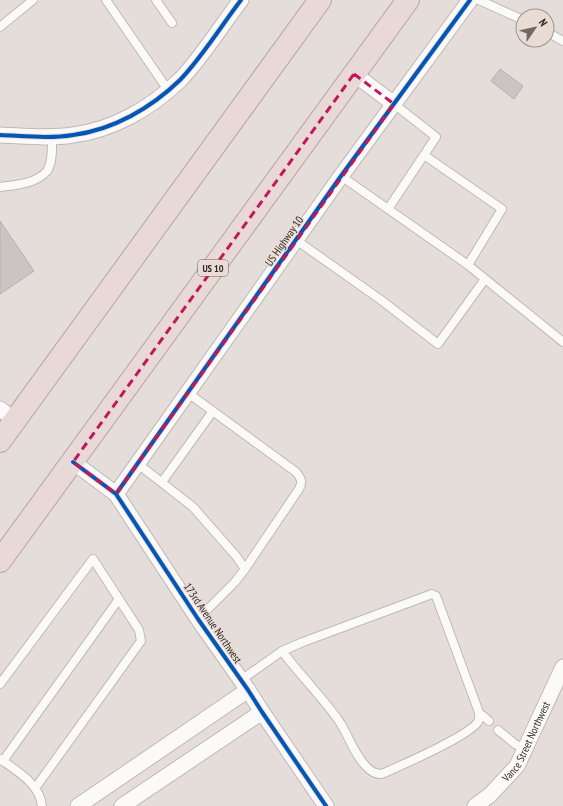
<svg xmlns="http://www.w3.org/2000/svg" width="563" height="806" font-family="'PT Sans Narrow',sans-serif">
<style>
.building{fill:#cac5c2;stroke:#b4afab}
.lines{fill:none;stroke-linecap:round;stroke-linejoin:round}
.lane-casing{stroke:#bfb9b6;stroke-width:10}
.street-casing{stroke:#bfb9b6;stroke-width:17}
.highway-casing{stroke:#b6a4a1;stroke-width:24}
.lane{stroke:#fbfaf9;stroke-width:8}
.street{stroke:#fbfaf9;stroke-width:15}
.highway{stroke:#e8d9d7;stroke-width:22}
.cycleway-casing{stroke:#eadcd5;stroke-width:6}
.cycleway{stroke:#0057b8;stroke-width:4}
.marked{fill:none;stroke:#c2185b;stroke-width:3;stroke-dasharray:8 5;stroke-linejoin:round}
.labels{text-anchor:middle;stroke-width:3;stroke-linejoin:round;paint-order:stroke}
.shield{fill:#eadcd5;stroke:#675f5b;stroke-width:1}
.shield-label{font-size:10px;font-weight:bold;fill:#2f2a27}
.street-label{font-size:11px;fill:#2f2a27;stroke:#eadcd5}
</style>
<rect width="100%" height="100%" fill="#e5ddda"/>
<path class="building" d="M500,69L523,86L514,99L491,81Z
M0,221L34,271L0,294Z"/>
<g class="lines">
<defs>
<path id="lane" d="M106,0L168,90
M156,0L172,23
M479,0L523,20
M0,27L33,0
M547,32L563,41
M424,155L502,209L468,265
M341,176L468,265L563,342
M0,187C15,185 36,184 47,171C53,162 52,147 52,137
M388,209L436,137L394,104
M296,240L381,300L438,344L485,279
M188,393L296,472C301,478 303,482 299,489L245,569
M138,464L193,507L236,556L245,569L235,582L198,619
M162,482L213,411
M241,680L282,651L303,642L432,594L436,596L477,707C479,712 481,717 478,722C467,737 404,764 384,773C379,775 375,774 370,770C356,759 349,736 339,721C322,697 300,675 282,651
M0,684L93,559L139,630L141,641L36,787
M480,715H482L489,721
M498,730L515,744L525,749
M0,759C17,771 40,784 42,806
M3,761L119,599"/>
<g id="street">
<path d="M354,74L394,104"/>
<path d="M0,135C24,136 49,139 73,135C113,130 151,108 180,80C203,56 221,26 241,0"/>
<path d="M0,409L15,420"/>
<path d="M73,462L116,494L198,619L248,690L262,712L326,806"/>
<path d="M116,494L341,176L470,0"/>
<path d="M78,806L248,690"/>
<path d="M122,806L262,712"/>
<path id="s1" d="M475,806L490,795L517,766L563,667"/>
</g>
<path id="highway" d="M0,441L320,0
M0,561L408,0"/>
</defs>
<use href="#lane" class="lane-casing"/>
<use href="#street" class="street-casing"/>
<use href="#highway" class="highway-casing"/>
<use href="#lane" class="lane"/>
<use href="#street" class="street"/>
<use href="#highway" class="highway"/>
<defs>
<path id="cycleway" d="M0,135C24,136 49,139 73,135C113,130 151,108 180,80C203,56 221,26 241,0
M73,462L116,494L198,619L248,690L262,712L326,806
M116,494L341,176L470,0"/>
</defs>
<use href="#cycleway" class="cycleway-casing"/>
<use href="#cycleway" class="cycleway"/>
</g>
<path class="marked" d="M354,74L394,104L116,494L73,462Z"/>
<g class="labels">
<rect class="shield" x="198" y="260" width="30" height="16" rx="3"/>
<g class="shield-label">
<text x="213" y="272">US 10</text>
</g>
<g class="street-label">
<text transform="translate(284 241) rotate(-55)" y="4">US Highway 10</text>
<text transform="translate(213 623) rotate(56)" y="4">173rd Avenue Northwest</text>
<text dy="4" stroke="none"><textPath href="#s1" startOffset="84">Vance Street Northwest</textPath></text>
</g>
</g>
<g transform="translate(535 28) rotate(56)"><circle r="19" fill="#eadcd5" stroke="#9f958f"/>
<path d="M0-3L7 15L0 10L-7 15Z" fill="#6f6966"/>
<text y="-6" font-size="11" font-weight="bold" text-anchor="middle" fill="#2f2a27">N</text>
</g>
</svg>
